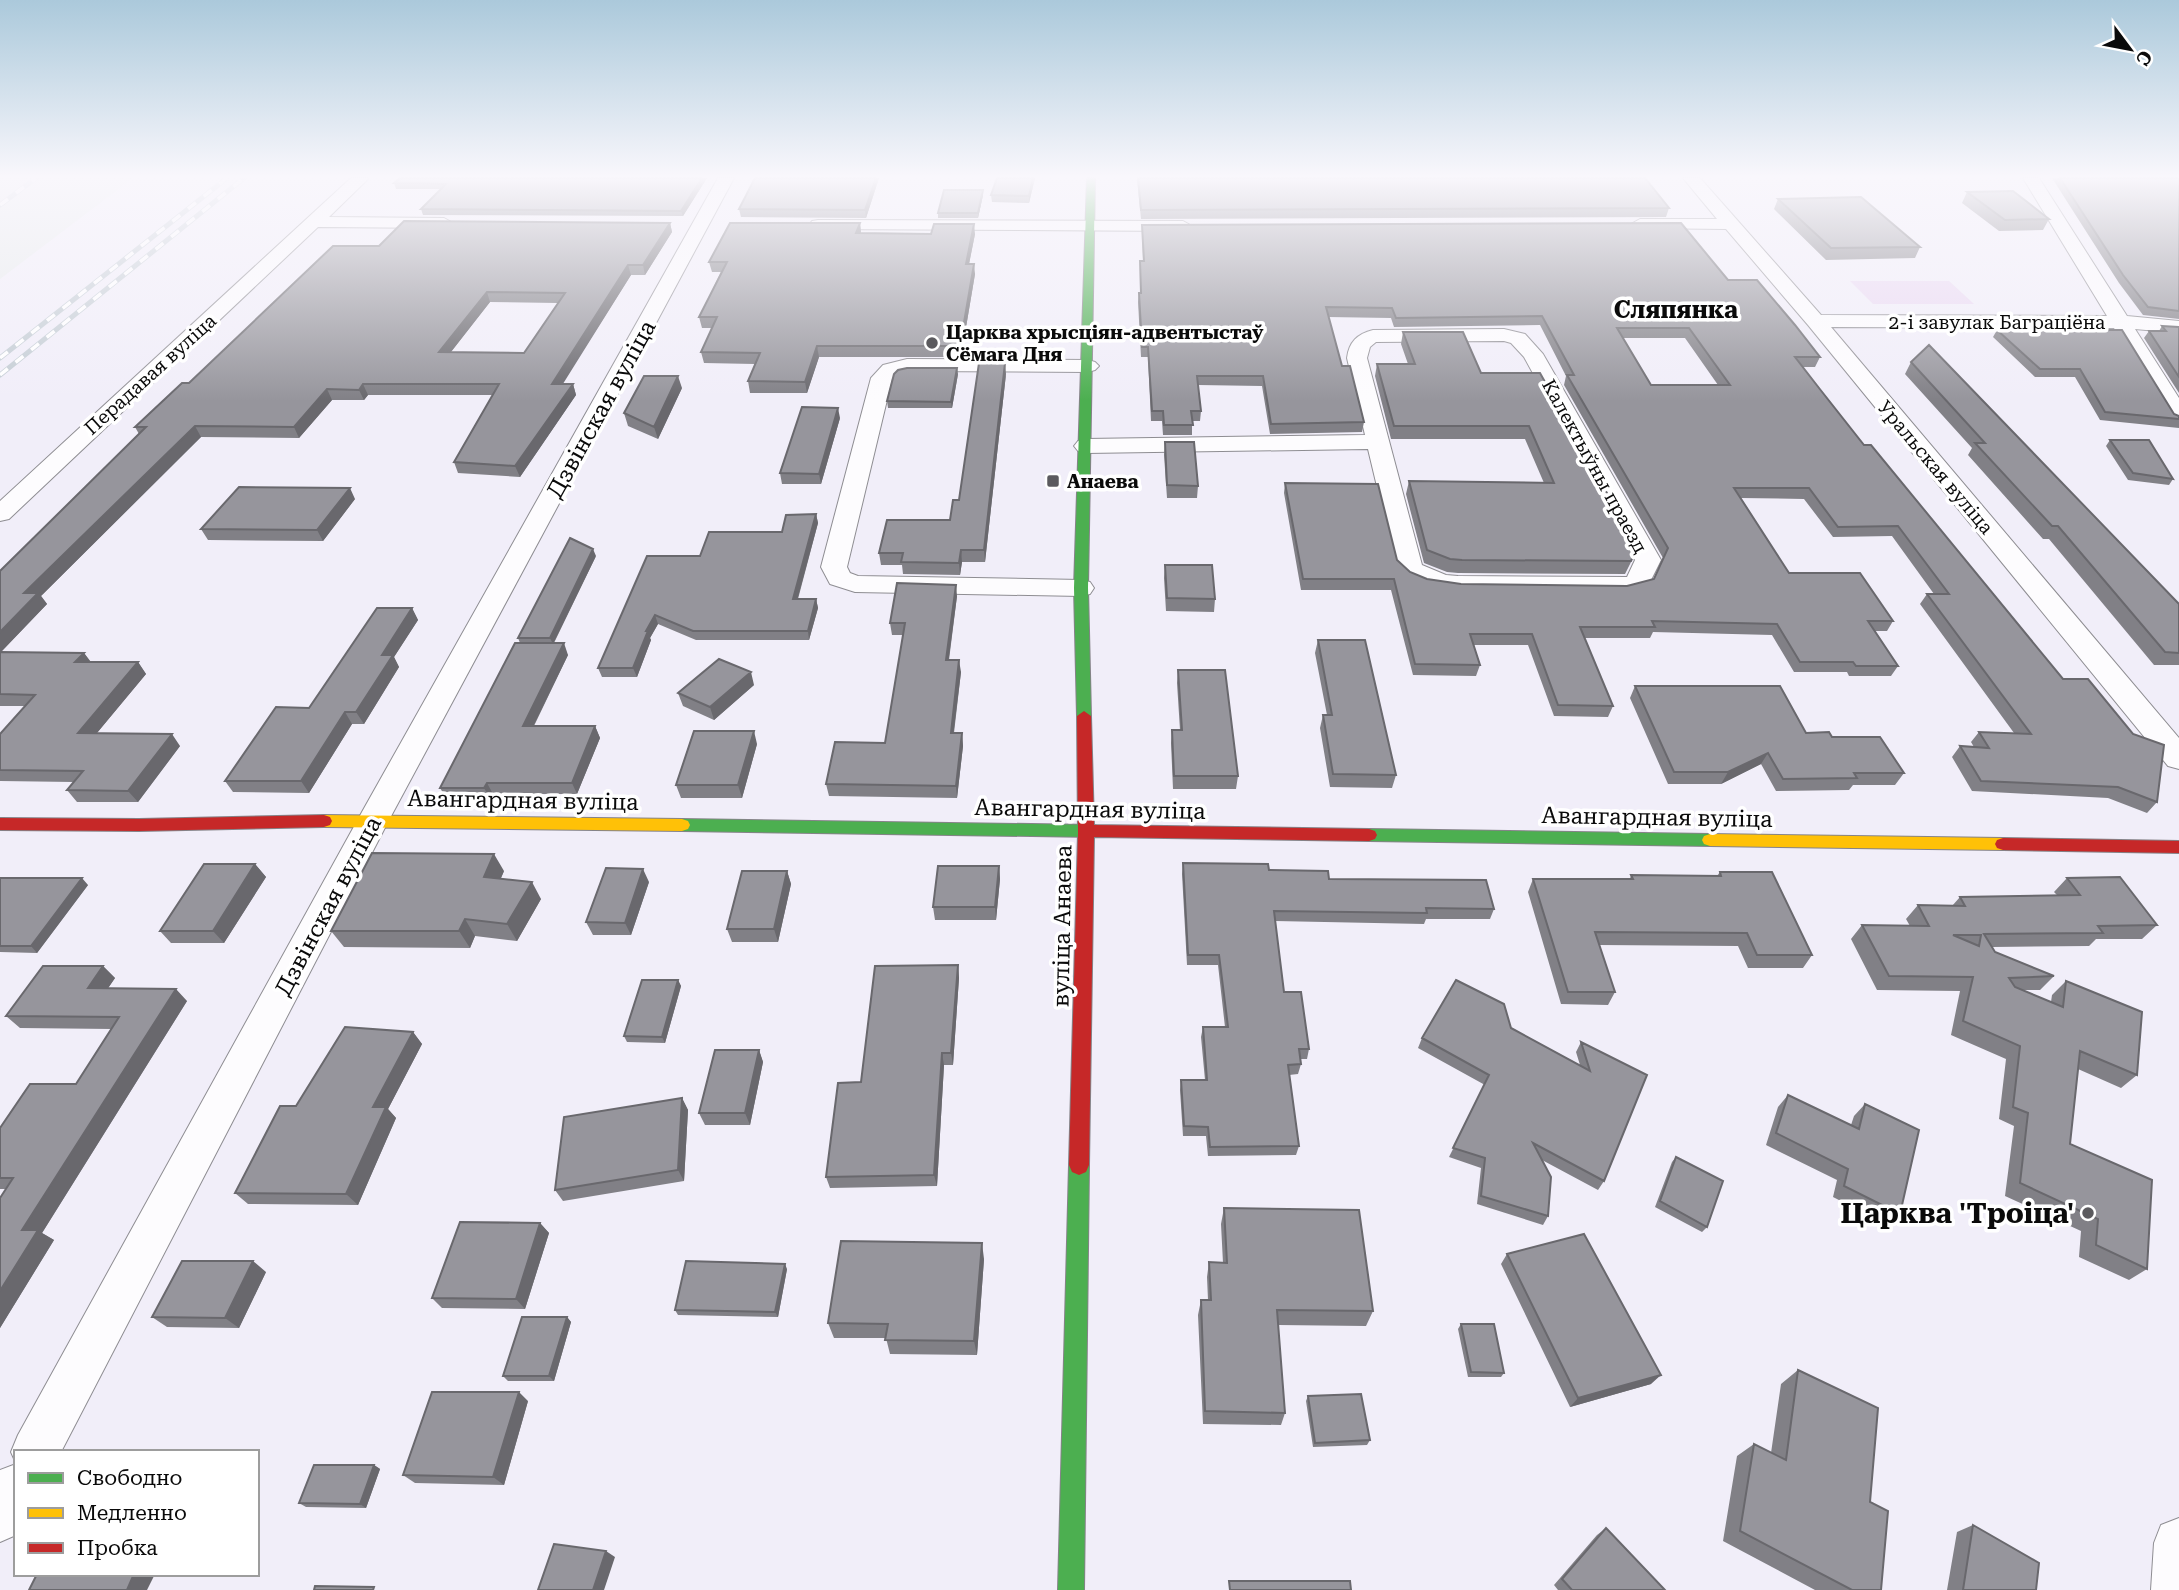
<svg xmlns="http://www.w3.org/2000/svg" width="2179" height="1590" font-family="'Roboto Serif',serif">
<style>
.industrial{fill:#e7ebec}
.pitch{fill:#ead9f2}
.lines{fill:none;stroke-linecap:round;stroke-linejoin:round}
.street-casing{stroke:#8e8d92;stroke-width:2}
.fast-casing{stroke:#858388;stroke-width:2}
.slow-casing{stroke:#858388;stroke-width:2}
.jam-casing{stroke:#858388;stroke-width:2}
.street{fill:#fdfcfe;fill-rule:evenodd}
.fast{fill:#4caf50;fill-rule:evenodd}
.slow{fill:#ffc107;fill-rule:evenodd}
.jam{fill:#c62828;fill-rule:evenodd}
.rail-casing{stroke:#c4cdd4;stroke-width:5}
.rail{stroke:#fff;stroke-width:3.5;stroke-dasharray:10;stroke-linecap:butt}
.wall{fill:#818086;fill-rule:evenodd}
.shaded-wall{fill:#69686d}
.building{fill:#96959c;stroke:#69686d;stroke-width:2;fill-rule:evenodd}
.poi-dot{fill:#5b5a5e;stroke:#fff;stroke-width:2.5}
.labels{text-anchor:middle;stroke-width:7;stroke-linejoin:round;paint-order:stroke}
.far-street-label{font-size:19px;fill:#0a0a0a;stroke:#fff}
.far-poi-label{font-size:19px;font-weight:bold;fill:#0a0a0a;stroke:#fff;text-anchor:start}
.street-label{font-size:23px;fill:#0a0a0a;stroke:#fff}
.far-district-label{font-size:24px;font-weight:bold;fill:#0a0a0a;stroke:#fff}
.near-poi-label{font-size:28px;font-weight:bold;fill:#0a0a0a;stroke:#fff;text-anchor:end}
</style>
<rect width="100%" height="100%" fill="#f1eef9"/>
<path class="industrial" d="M0,178H133L0,279Z"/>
<path class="pitch" d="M1850,281H1949L1974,304H1873Z"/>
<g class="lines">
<defs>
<path id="street" d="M351,178H369L329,217L444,218L453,223L444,228L318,227L9,519L0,521V501Z
M718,178H734L389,820L61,1452H16V1463L11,1452L18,1435L362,812Z
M1683,178H1700L1821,315L2107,316L2023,178H2039L2127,316L2179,321V333L2135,329L2179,398V423L2171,421L2168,416L2114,328L1831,327L2179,738V769L2168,766L1808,325L1726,229L1634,228L1631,224L1640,219H1717Z
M818,220L1183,221L1192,226L1183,231L812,229L809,225L812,221Z
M1504,329L1525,334L1543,354L1661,560L1647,588L1623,594L1458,592C1440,591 1408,586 1397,570L1368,449L1086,453L1078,451L1074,446L1078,441L1086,439L1365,435L1347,358C1349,342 1357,334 1373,330ZM1504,341L1511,343L1524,357L1635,560L1627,577L1458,576L1446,575L1422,565L1367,358L1370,347L1376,342Z
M907,359L1088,360L1095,362L1099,366L1095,370L1088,372L907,371L897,374L892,379L847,567L850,573L858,576L1081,580L1090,582L1094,588L1090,594L1081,596L855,592L830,584L821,567L871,378L883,365Z
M16,1464V1535L0,1542V1470Z
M2179,1518V1590H2151L2154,1543L2161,1525Z"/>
<path id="fast" d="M1087,178H1095L1088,588L1091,716L1084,721L1077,716L1074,588Z
M682,819L1094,825L1100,827L1102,831L1100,835L1094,837L682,831L676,829L674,825L676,821Z
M1369,829L1710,834L1716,836L1718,840L1716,844L1710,846L1369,841L1363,839L1361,835L1363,831Z
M1079,1155L1086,1158L1089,1165L1084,1590H1058L1069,1165L1072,1158Z"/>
<path id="slow" d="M324,815L682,819L688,821L690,825L688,829L682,831L324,827L318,825L316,821L318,817Z
M1710,834L2003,838L2009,840L2011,844L2009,848L2003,850L1710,846L1704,844L1702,840L1704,836Z"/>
<path id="jam" d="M1084,711L1091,716L1094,825L1369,829L1375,831L1377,835L1375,839L1369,841L1094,837L1089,1165L1086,1172L1079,1175L1072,1172L1069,1165L1078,833L1077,716Z
M324,815L330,817L332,821L330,825L324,827L139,831L0,830V818L139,819Z
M2003,838L2179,841V853L2003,850L1997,848L1995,844L1997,840Z"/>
</defs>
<use href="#street" class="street-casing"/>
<use href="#fast" class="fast-casing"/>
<use href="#slow" class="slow-casing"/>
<use href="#jam" class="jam-casing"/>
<use href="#street" class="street"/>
<use href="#fast" class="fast"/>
<use href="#slow" class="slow"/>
<use href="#jam" class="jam"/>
<defs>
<path id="rail" d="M0,205L36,178
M0,358L227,178
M0,375L244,178"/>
</defs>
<use href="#rail" class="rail-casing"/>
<use href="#rail" class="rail"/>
</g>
<path class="wall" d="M707,178L683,216L423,215L421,209L441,189H396L394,183Z
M879,178L866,218L741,217L739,209Z
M997,178H1035L1029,203L992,202L991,195Z
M1137,178H1645L1669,208L1666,217L1141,219Z
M2052,178H2179V319L2143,315L2119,283Z
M1967,192L2049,219L2043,230L1999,231L1962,203Z
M983,195L978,218H938V213Z
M1778,199L1920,247L1915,258L1826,260L1774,209Z
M670,223L672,232L645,275H631L562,384H573L576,395L520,477L458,473L454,462L493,395H368L364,400H332L299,438L201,437L41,596L47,604L1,652L84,653L91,662H138L146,674L96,734L180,746L138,802H77L67,790L74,782L0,781V734L25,706H0V571L139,434L135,427L189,383L379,246ZM490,302L558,303L524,353L451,352Z
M860,223L861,233L975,234L969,264L975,274L961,357H819L807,393H750L748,381L755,364L704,363L701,352L712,328H702L699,317L721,272H712L709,262Z
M1142,225L1728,280L1820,357L1815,367H1803L1864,445L2157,802L2147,813L2108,798L1972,791L1952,757L1960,746L1974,747L1971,742L1979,732L2014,733L1920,604L1927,594H1934L1892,536L1833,537L1804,499L1741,498L1789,573L1893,621L1887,631H1875L1898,666L1891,676H1849L1847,672H1794L1772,635L1653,632L1650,638H1584L1613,706L1608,717L1554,716L1528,645H1474L1480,665L1476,676L1413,675L1391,590H1301L1284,493L1285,483L1397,560L1410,572L1427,579L1461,584L1627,586L1654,579L1663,558L1564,385L1566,376L1540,325L1394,327L1391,318L1328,317L1342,366L1364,422L1362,432L1270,434L1262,386L1198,385L1201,411L1200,421H1192V435H1163L1162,421H1151L1148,357H1141L1138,302L1139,293H1141L1140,261H1143ZM1623,338H1685L1718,385H1651Z
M2162,326L2179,327V393L2144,338L2149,331H2159Z
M1997,330L2179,416V428L2100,420L2075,377H2035L1993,337Z
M1403,332L1481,373H1540L1632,560L1625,574L1458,573L1447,572L1424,563L1406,494L1409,481L1544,483L1525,439H1391L1375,376L1377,364H1408L1401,344Z
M1911,362L2179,604V665H2154L2049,539H2043L1968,455L1972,448L1905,374Z
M958,374L952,408H888L887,401Z
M1006,374L985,562H962L960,575L903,574L902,565H881L879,553L950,520L959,500Z
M682,388L658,439L628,426L624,413Z
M840,418L821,484H782L780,473Z
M2110,440L2173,479L2169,485L2128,480L2106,446Z
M1165,442L1198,486L1197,498H1167L1164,455Z
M355,499L323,541L208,540L201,529Z
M816,514L818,523L798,599H816L818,608L809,640H696L658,624L650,638L651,640L637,677H602L598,668L700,556L782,532Z
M596,556L554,643L568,655L534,726H595L600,738L577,794H493L491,800L447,799L440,788L520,643L518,638Z
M1165,565L1215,599L1214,612L1166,611L1164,578Z
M957,596L949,660L961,672L954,733H962L963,746L957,798L829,796L826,784L885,743L903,635H892L890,623Z
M412,608L418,620L394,657L399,667L364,724H352L309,793L233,792L225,781L309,708Z
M1318,640L1396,775L1392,788L1330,787L1320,728L1323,715H1327L1315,653Z
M1178,670L1238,776L1236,789H1173L1171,743L1172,730H1180L1177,683Z
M754,685L714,720L683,706L678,693Z
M1635,686L1806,733L1832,737L1904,773L1895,785H1853L1849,790L1776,791L1761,764L1721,784H1668L1630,698Z
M757,744L742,798H681L676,785Z
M1183,863L1269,870L1329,879L1494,909L1490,919H1426L1424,924L1275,921L1284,992L1309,1049L1307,1059H1300L1301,1064L1298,1074L1289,1075L1299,1146L1296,1155L1208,1156L1206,1136H1183L1180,1090L1181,1080H1205L1201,1037L1203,1027H1225L1218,965H1187L1182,874Z
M255,864L266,877L224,943H171L160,931Z
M999,866L1000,879L996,920H935L933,907Z
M504,871L501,878L541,899L517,941L475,936L470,948L344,947L331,931Z
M787,871L791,884L778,942H732L727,929Z
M1720,872L1812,955L1803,968H1748L1738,946L1599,945L1615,992L1608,1005L1561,1004L1528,892L1533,879H1630L1631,875L1717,876Z
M0,878L88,885L37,953L0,952Z
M2067,878L2157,925L2142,939H2096L2089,946L1992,947L1995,952L2054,976L2040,990H2023L2051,1002L2052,995L2066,981L2137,1075L2121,1088L2078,1069L2070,1144L2147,1269L2129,1280L2079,1257L2081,1231L2005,1196L2014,1126L1999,1119L2006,1059L1951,1035L1960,991L1877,990L1851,939L1862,925L1910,926L1906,919L1918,905L1952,906L1960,897L2057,895L2054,892Z
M649,882L631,935H593L586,922Z
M958,965L959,978L953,1065H944L937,1186L830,1188L826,1177L861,1082Z
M103,966L115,978L108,988L187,1001L42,1233L54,1240L0,1328V1198L6,1189H0V1128L76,1084L112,1029L20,1028L6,1016Z
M678,980L681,986L665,1043L627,1042L624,1036Z
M1511,1028L1580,1065L1576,1052L1581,1042L1647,1075L1604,1181L1598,1190L1542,1160L1548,1216L1543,1225L1477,1204L1481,1168L1449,1157L1485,1085L1418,1048L1422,1038Z
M413,1032L422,1044L388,1109L396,1118L358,1205L248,1204L235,1193L296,1106Z
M759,1050L763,1062L750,1125H705L699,1113Z
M1788,1095L1851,1125L1854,1116L1865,1104L1900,1214L1888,1225L1833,1197L1837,1180L1766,1145L1778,1107Z
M682,1098L688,1110L684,1181L563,1201L555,1190Z
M1676,1157L1707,1227L1702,1232L1655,1207L1672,1162Z
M1224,1208L1373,1311L1366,1326L1278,1325L1285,1413L1281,1425L1203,1424L1198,1315L1201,1300H1208L1207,1277L1209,1262L1223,1263L1221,1224Z
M540,1223L549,1233L525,1309L442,1308L432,1298Z
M1507,1254L1651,1384L1570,1407L1501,1264Z
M984,1259L977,1355L890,1354L886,1338H834L828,1323Z
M787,1269L778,1317L678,1315L675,1310Z
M266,1272L239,1328L167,1327L152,1317Z
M567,1317L571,1322L554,1381H508L503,1376Z
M1461,1324L1504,1373L1501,1377H1468L1458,1329Z
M1798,1370L1870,1502L1881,1590H1815L1723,1541L1737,1456L1754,1444L1771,1453L1781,1384Z
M1308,1396L1370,1440L1367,1445L1313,1447L1306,1401Z
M528,1401L504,1485L415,1483L403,1475Z
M374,1465L380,1469L366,1508L306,1507L299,1503Z
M1973,1525L2036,1590H1947L1957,1532Z
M1606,1528L1665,1590H1558L1554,1585L1597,1535Z"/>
<path class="shaded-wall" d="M702,178H707L683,216L681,211Z
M876,178H879L866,218L865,210Z
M1033,178H1035L1029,203V196Z
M983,190V195L978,218V213Z
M670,223L672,232L645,275L643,265Z
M860,223L861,233H856Z
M974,224L975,234L967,274L966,264Z
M974,264L975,274L961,357L960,346Z
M628,265L631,275L556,395L552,384Z
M487,292L490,302L443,362L439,352Z
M817,346L819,357L807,393L805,382Z
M1005,363L1006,374L985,562L984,550Z
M957,368L958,374L952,408L951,402Z
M678,376L682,388L658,439L654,427Z
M363,384L368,395L364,400L359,390Z
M573,384L576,395L520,477L515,466Z
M327,389L332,400L299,438L294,427Z
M838,408L840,418L821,484L819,474Z
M195,426L201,437L41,596L47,604L0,653V632L24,593Z
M350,488L355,499L323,541L317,530Z
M816,514L818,523L795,608L793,599Z
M593,549L596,556L553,644L550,638Z
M961,550L962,562L960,575L959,563Z
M956,585L957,596L947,672L946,660Z
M816,599L818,608L809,640L808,631Z
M412,608L418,620L394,657L399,667L364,724L356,712L382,655Z
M655,615L658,624L650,638L651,640L637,677L633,668L646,631Z
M564,643L568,655L528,737L523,726Z
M84,653L92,664L75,662Z
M959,660L961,672L952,745L951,733Z
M138,662L146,674L87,745L78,733Z
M751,672L754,685L714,720L710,707Z
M345,712L352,724L309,793L301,781Z
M595,726L600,738L577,794L572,783Z
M754,731L757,744L742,798L738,785Z
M962,733L963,746L957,798L956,786Z
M172,734L180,746L138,802L128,791Z
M1768,753L1761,764L1721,784L1728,772Z
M487,783L493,794L491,800L484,788Z
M494,854L504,871L494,894L484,877Z
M255,864L266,877L224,943L213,931Z
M999,866L1000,879L996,920L995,907Z
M643,869L649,882L631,935L625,923Z
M787,871L791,884L778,942L774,929Z
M82,878L88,885L37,953L31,946Z
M532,882L541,899L517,941L507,924Z
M465,919L475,936L470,948L459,931Z
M958,965L959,978L953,1065L951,1053Z
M103,966L115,978L100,1000L88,988Z
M678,980L681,986L665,1043L662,1037Z
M176,989L187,1001L42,1233L54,1240L0,1328V1291L22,1230Z
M413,1032L422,1044L388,1109L396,1118L358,1205L346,1194L373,1107Z
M759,1050L763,1062L750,1125L745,1113Z
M942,1053L944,1065L937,1186L934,1175Z
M682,1098L688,1110L684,1181L678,1170Z
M540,1223L549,1233L525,1309L516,1299Z
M982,1243L984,1259L977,1355L974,1341Z
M253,1261L266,1272L239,1328L225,1318Z
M785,1264L787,1269L778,1317L775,1312Z
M567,1317L571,1322L554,1381L549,1376Z
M1661,1375L1651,1384L1570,1407L1578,1398Z
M519,1392L528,1401L504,1485L493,1477Z
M374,1465L380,1469L366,1508L360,1504Z
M606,1551L615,1557L604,1590H593Z
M134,1574H155L147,1590H127Z"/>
<path class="building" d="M400,178H702L681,211L421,209L446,184L394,183Z
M755,178H876L865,210L739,209Z
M997,178H1033L1029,196L991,195Z
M1138,178H1645L1669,208L1141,210Z
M2060,178H2179V311L2148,307L2123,275Z
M944,190H983L978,213H938Z
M2013,191L2049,219L2005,220L1967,192Z
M1861,197L1920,247L1831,248L1778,199Z
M404,221L670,223L643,265H628L552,384H573L515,466L454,462L499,384H363L359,390L327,389L294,427L195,426L24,593H38L0,632V571L146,427H135L182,383H189L333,246H379ZM487,292L565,293L524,353L439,352Z
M730,223H860L856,233L931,234L934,224H974L966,264H974L960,346H817L805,382L748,381L760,353L701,352L717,317H699L727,262H709Z
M1681,223L1728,280H1757L1795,325L1820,357H1795L1819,388L1864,445H1871L2063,679H2088L2133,734L2164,745L2157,802L2118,787L1981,781L1960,746L1989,748L1979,732L2031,734L1927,594H1949L1898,526L1838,527L1809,488H1734L1789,573H1860L1893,621H1868L1898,666H1856L1853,662H1800L1777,624L1652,621L1655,627H1580L1613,706L1558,705L1532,634H1470L1480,665L1415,664L1394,579H1303L1285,483L1378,484L1397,560L1410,572L1427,579L1461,584L1627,586L1654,579L1668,548L1567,375H1574L1542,316L1396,318L1392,308L1326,307L1342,366H1350L1364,422L1271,424L1263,376H1197L1201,411H1191L1193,425H1164L1163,411H1152L1148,347H1142L1139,293H1141L1140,261H1144L1142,225ZM1617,328H1689L1730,385H1651Z
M2162,326L2179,327V377L2149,331H2166Z
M1997,330H2122L2174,414L2179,416V419L2105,412L2080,369H2040Z
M1403,332H1463L1481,373H1540L1637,547L1631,561L1462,560L1450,559L1427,550L1409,481L1554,483L1529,426H1394L1377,364H1415Z
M1929,345L2179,604V653L2165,652L2058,526H2052L1975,443H1985L1911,362Z
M979,363H1005L984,550H961L959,563L901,562L903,553H879L887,520H950L953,500H959Z
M907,368H957L951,402L887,401L894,374L898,370Z
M644,376H678L654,427L624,413Z
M802,407L838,408L819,474L780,473Z
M2110,440H2149L2173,479L2133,473Z
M1165,442H1194L1198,486L1167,485Z
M239,487L350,488L317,530L201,529Z
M816,514L793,599H816L808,631H693L655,615L646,631H648L633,668H598L647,556H700L709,532H782L786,515Z
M570,538L593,549L550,638H518Z
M1165,565H1212L1215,599L1167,598Z
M897,583L956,585L946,660H959L951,733H962L956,786L826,784L835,742L885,743L905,623H890Z
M377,608H412L382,655H393L356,712H345L301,781H225L276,707L309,708Z
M1318,640H1365L1396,775L1333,774L1323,715H1332Z
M515,643H564L523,726H595L572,783H487L484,788H440Z
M0,652L84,653L75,662H138L78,733L172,734L128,791L67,790L83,771L0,770V734L35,695L0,694Z
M719,659L751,672L710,707L678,693Z
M1178,670H1225L1238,776H1174L1172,730H1182Z
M1635,686H1780L1806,733L1829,732L1832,737H1880L1904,773H1854L1857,778L1783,779L1768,753L1728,772H1674Z
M694,731H754L738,785H676Z
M372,853L494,854L484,877L532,882L507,924L465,919L459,931H331Z
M1183,863L1268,864L1269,870L1328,871L1329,879L1486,880L1494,909L1426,908L1427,913L1274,911L1284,992H1301L1309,1049H1299L1301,1064L1288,1065L1299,1146L1210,1147L1208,1127L1184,1126L1181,1080H1207L1203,1027H1228L1219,955H1188Z
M204,864H255L213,931H160Z
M938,866H999L995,907H933Z
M606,868L643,869L625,923L586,922Z
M742,871H787L774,929H727Z
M1720,872H1772L1812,955H1757L1747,933L1595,932L1615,992H1568L1533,879H1633L1631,875L1721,876Z
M2120,877L2157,925L2098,926L2103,933L1984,934L1995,952L2054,976L2009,978L2015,987L2063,1007L2066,981L2142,1012L2137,1075L2080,1051L2070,1144L2152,1180L2147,1269L2096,1245L2098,1219L2020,1183L2028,1113L2013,1107L2020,1046L1963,1021L1973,977L1889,976L1862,925L1929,926L1918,905L1965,906L1960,897L2080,895L2067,878ZM1953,935H1981L1979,946Z
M0,878H82L31,946H0Z
M958,965L951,1053H942L934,1175L826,1177L838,1083L861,1082L875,966Z
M43,966H103L88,988L176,989L22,1230H38L0,1291V1198L13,1178H0V1128L30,1084H76L119,1017L6,1016Z
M642,980H678L662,1037L624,1036Z
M1456,980L1504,1004L1511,1028L1590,1071L1581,1042L1647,1075L1604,1181L1533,1143L1551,1177L1548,1216L1481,1196L1485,1158L1453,1148L1489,1075L1422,1038Z
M345,1027L413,1032L373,1107H386L346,1194L235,1193L280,1106H296Z
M715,1050H759L745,1113H699Z
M1788,1095L1859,1129L1865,1104L1919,1130L1900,1214L1844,1186L1848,1169L1776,1133Z
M682,1098L678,1170L555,1190L564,1117Z
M1676,1157L1723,1181L1707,1227L1660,1201Z
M1224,1208L1359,1210L1373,1311L1277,1310L1285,1413L1205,1411L1201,1300H1211L1209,1262L1227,1263Z
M460,1222L540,1223L516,1299L432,1298Z
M1584,1234L1661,1375L1578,1398L1507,1254Z
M841,1241L982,1243L974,1341L885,1340L888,1324L828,1323Z
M182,1261H253L225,1318L152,1317Z
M686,1261L785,1264L775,1312L675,1310Z
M522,1317H567L549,1376H503Z
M1461,1324H1494L1504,1373L1471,1372Z
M1798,1370L1878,1408L1870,1502L1888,1511L1881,1590H1852L1740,1531L1754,1444L1786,1460Z
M432,1392H519L493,1477L403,1475Z
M1361,1394L1370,1440L1315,1443L1308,1396Z
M314,1465H374L360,1504L299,1503Z
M1973,1525L2039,1563L2036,1590H1963Z
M1606,1528L1665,1590H1572L1562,1579Z
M554,1544L606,1551L593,1590H538Z
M37,1574H134L127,1590H29Z
M1229,1581H1350L1351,1590H1230Z
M315,1586L374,1587L373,1590H314Z"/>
<linearGradient id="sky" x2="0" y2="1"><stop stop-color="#abc9db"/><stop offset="0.44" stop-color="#f9f7fc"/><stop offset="1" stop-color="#f9f7fc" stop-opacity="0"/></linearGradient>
<rect width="2179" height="401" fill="url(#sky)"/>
<g class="poi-dot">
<circle cx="932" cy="343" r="7"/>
<rect x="1046" y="474" width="14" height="14" rx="3.5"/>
<circle cx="2088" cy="1213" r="7"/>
</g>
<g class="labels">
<g class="far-street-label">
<text x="1997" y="329">2-і завулак Баграціёна</text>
<text transform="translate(150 374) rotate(-42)" y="7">Перадавая вуліца</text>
<text transform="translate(1595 466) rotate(61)" y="7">Калектыўны праезд</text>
<text transform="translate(1936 467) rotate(50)" y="7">Уральская вуліца</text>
</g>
<g class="far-poi-label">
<text x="946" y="339">Царква хрысціян-адвентыстаў<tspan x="946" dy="22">Сёмага Дня</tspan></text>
<text x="1067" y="488">Анаева</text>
</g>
<g class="street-label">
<text transform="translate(601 409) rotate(-61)" y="8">Дзвінская вуліца</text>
<text transform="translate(523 800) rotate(1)" y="8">Авангардная вуліца</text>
<text transform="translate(1090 809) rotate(1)" y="8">Авангардная вуліца</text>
<text transform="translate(1657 817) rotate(1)" y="8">Авангардная вуліца</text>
<text transform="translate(328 906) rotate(-62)" y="8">Дзвінская вуліца</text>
<text transform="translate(1062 926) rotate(-89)" y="8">вуліца Анаева</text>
</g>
<g class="far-district-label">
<text x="1676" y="318">Сляпянка</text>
</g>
<g class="near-poi-label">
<text x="2074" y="1223">Царква 'Троіца'</text>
</g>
</g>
<rect x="14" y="1450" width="245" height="126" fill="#ffffff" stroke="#9d9d9d" stroke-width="2"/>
<rect x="28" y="1473" width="35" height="10" fill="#4caf50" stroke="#9d9d9d" stroke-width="2"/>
<text x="77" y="1485" font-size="21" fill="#0a0a0a">Свободно</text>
<rect x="28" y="1508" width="35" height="10" fill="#ffc107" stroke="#9d9d9d" stroke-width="2"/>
<text x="77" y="1520" font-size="21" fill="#0a0a0a">Медленно</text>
<rect x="28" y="1543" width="35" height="10" fill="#c62828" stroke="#9d9d9d" stroke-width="2"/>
<text x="77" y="1555" font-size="21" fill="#0a0a0a">Пробка</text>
<g transform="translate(2130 49) rotate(122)" stroke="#ffffff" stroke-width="5" paint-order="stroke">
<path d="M0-5L12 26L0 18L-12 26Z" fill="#0a0a0a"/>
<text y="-10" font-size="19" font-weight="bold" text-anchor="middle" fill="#0a0a0a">С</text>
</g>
</svg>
